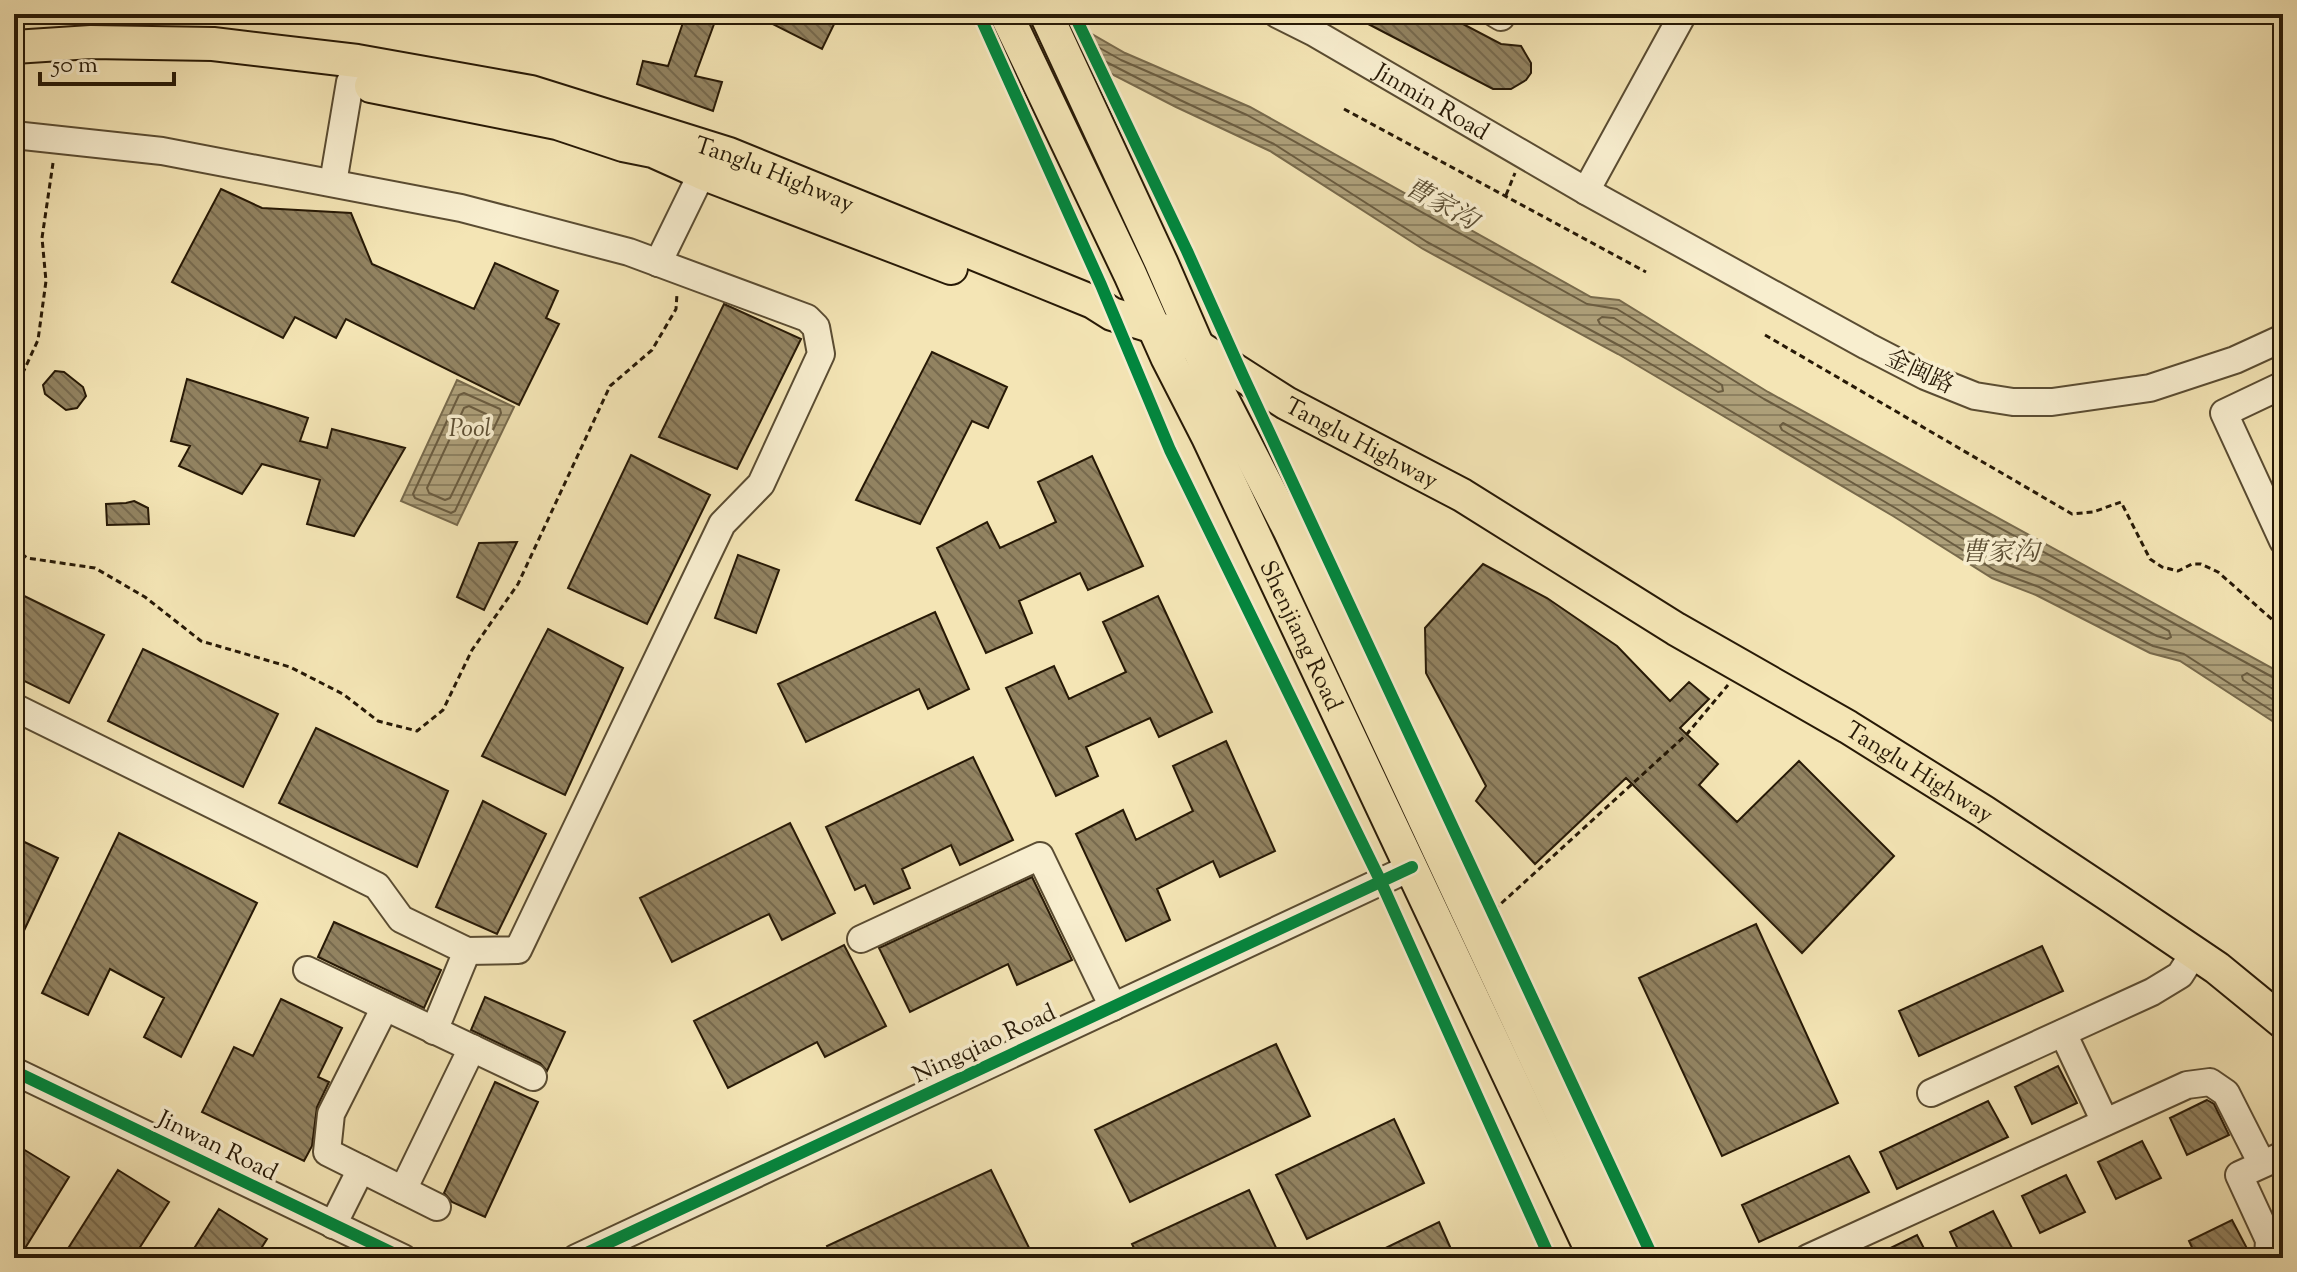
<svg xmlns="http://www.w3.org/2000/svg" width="2297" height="1272" font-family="'Sorts Mill Goudy','Noto Serif SC',serif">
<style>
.water{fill:url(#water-rules);stroke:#786a4c;stroke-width:2}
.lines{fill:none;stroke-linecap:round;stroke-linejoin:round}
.shore{stroke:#6a5c40;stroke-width:2}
.building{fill:url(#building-back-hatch);stroke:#271906;stroke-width:2}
.minor-casing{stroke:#5a4c32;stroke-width:30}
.major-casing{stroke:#271906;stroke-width:36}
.path{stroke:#271906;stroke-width:3;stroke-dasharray:6 4;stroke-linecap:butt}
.minor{stroke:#f8eecf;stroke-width:26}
.major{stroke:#f4e5b5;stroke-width:32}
.cycleway-casing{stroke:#f8eecf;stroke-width:17}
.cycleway{stroke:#00873e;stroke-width:12}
.labels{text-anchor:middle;stroke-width:7;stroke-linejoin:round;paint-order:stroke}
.street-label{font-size:24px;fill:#271906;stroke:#f8eecf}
.water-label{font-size:26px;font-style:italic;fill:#5d4f34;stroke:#f8eecf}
</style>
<defs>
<pattern id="water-rules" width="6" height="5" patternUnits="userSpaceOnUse" patternTransform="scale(2)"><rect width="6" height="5" fill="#aea07a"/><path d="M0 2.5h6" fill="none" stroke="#8e8262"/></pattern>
<pattern id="building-back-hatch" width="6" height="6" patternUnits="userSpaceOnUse" patternTransform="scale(2)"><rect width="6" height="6" fill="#928361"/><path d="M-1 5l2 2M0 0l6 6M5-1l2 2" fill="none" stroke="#776a4e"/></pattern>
</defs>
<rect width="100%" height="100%" fill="#f4e5b5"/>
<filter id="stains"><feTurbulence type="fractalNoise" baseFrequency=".0025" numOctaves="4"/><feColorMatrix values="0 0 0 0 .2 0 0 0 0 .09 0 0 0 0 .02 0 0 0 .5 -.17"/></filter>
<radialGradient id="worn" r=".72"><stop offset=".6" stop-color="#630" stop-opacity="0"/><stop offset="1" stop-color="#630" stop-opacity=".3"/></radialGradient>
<path class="water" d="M995,14H1057L1125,53L1250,107L1591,297L1619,300L1768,392L2283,674V728L2180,661L2150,653L2036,595L1992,578L1893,516L1618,354L1423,249L1270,151L1176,107Z
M457,380L514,407L457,525L401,501Z"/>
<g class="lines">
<path class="shore" d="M1075,34L1121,60L1247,115L1587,304L1617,309L1764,399L2276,679L2283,680
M1083,50L1180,100L1274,144L1427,242L1622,347L1897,509L1996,571L2039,587L2153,646L2184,654L2283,718
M1602,317L1614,318L1722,385L1723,391L1718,392L1600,324L1598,320Z
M464,393L500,409L501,413L455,511L451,513L415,498L413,494L459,395Z
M469,406L486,414L488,419L450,498L445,500L429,493L427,488L464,408Z
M1783,423L2169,631L2171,637L2167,639L2157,636L2043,578L2000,562L1902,500L1782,430L1780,426Z
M2283,690L2273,689L2247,673L2242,676L2243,680L2283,706"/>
</g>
<path class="building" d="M686,14L717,16L695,76L722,82L713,111L637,84L643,61L668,66Z
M753,14H839L822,49Z
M1349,14H1444L1501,44L1521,46L1531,63V73L1526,80L1511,89H1493Z
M221,189L262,208L351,213L372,264L474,309L495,263L558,291L546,318L559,324L519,405L346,319L336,338L295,317L283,338L172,282Z
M724,304L801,339L737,469L659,437Z
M932,352L1007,387L988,428L972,421L920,524L856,500Z
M55,371L64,372L83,387L86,396L77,408L66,410L45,394L43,385Z
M187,379L308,418L300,441L327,448L332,429L405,448L354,536L307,524L320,480L262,464L242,494L179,466L190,446L171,441Z
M631,455L710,495L647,624L568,588Z
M1092,456L1143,566L1088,590L1080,573L1019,601L1032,633L986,653L937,548L987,522L1000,548L1056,522L1038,482Z
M134,501L148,508L149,524L107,525L106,504L126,503Z
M517,542L484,610L457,597L479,543Z
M738,555L779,570L756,633L715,618Z
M1483,564L1547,598L1617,646L1670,701L1689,682L1709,699L1680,728L1718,764L1699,785L1737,822L1799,761L1894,856L1802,953L1626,778L1535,864L1476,801L1486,786L1426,673L1425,628Z
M14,591L104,635L69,703L14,676Z
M1158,596L1212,712L1159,737L1150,718L1086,747L1098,776L1056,796L1006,688L1054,666L1069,699L1126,672L1103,622Z
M935,612L969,689L928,709L919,689L806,742L778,684Z
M548,629L623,668L565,795L482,756Z
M143,649L278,714L243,787L108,721Z
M316,728L448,791L417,867L279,803Z
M1226,741L1275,851L1220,877L1213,861L1157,889L1170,920L1126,941L1076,834L1123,810L1136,840L1193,811L1173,766Z
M973,757L1013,840L960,865L951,845L902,869L910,888L874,904L865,885L855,890L826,827Z
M483,801L546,834L497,934L436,907Z
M790,823L835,913L782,940L769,914L672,962L640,898Z
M119,833L257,903L181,1057L144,1037L164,998L110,969L88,1015L42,993Z
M14,837L58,858L14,952Z
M1032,877L1072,960L1017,985L1008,964L910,1012L879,948Z
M334,922L441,970L424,1008L318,957Z
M1756,924L1838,1103L1722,1156L1639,978Z
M844,945L886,1026L825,1057L817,1042L728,1088L694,1021Z
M2042,946L2063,991L1919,1056L1899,1011Z
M485,997L565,1032L547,1071L540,1063L471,1030Z
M281,999L342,1028L318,1077L329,1082L317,1107L312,1146L304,1161L202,1112L234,1047L253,1056Z
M1276,1044L1310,1116L1130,1202L1095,1130Z
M2058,1066L2077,1103L2032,1124L2015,1087Z
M495,1082L538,1102L485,1217L452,1202L444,1193Z
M2207,1100L2214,1104L2229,1135L2187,1155L2170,1118Z
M1988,1101L2008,1137L1897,1189L1880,1152Z
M1394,1119L1424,1183L1307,1239L1276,1175Z
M2142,1141L2161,1178L2116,1199L2098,1162Z
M23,1149L69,1177L19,1258H14V1165Z
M1849,1156L1869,1192L1759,1242L1742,1205Z
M118,1170L169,1202L133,1258H62Z
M991,1170L1034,1258H833L827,1246Z
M2066,1175L2085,1212L2040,1233L2022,1196Z
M1249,1190L1278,1252L1266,1258H1139L1132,1244Z
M219,1209L267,1239L255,1258H188Z
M1993,1211L2012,1248L1991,1258H1962L1950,1232Z
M2232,1220L2252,1258H2197L2189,1241Z
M1439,1222L1455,1258H1365Z
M1917,1235L1929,1258H1870Z"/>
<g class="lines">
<defs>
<g id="minor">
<path id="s1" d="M1277,14L1313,32L1586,191L1867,346L1925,376L1975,396L2013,402H2052L2150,388L2235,360L2283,338"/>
<path d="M1496,14L1501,17"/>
<path d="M14,135L162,151L461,208L629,252L807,318L816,327L821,354L761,484L722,524L518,950L467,951L401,919L377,886L14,707"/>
<path d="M333,183L350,82"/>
<path d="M1586,191L1683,14"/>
<path d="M658,263L702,173"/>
<path d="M2283,385L2224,413L2283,541"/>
<path d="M861,939L1040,856L1113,1007"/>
<path d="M307,970L533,1077"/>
<path d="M385,1007L331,1114L327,1152L437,1207"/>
<path d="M434,1031L467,951"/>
<path d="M2063,1033L2105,1122"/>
<path d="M14,1071L403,1258"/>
<path d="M1931,1093L2152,992L2180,975L2194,953"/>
<path d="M403,1190L472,1048"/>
<path d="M333,1225L361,1169"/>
<path d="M576,1258L1412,867"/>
<path d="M1808,1258L2187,1085L2210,1082L2226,1093L2262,1164"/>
<path d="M2268,1258L2269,1240L2239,1175L2283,1155"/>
</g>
<g id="major">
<path id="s2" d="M1006,14L1130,274L1167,357L1208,437L1595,1258"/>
<path d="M1046,14L1161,262L1211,377L1290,531L1629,1258"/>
<path id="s3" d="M14,47L91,42L213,44L357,61L531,92L729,154L1093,302L1112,314L1154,327L1197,346L1286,403L1462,495L1676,629L1848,727L1984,812L2112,897L2217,968L2283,1022"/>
<path d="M371,86L557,123L623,145L653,151L702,173L951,268"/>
</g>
</defs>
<use href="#minor" class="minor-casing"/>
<use href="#major" class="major-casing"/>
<path class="path" d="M1344,109L1646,272
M1506,195L1515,173
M1765,335L2072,514L2093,512L2121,502L2150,559L2162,567L2178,571L2192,564H2201L2218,572L2283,629
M14,392L38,340L46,281L42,238L53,163
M14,547L27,558L95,568L145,597L201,641L290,667L343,694L378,721L417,731L443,710L472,650L518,584L610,386L652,350L676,309L677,294
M1494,910L1687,734L1728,685"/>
<use href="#minor" class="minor"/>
<use href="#major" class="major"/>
<defs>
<path id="cycleway" d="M979,14L1101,285L1170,450L1381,882L1550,1258
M1074,14L1187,251L1243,376L1653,1258
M14,1071L403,1258
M576,1258L1412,867"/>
</defs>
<use href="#cycleway" class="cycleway-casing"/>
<use href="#cycleway" class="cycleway"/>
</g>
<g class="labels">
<g class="street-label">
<text dy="8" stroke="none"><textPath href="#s1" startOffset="178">Jinmin Road</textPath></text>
<text dy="8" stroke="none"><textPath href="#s3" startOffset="778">Tanglu Highway</textPath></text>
<text transform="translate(1920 371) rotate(25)" y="8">金闽路</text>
<text dy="8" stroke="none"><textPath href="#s3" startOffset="1426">Tanglu Highway</textPath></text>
<text dy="8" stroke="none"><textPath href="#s2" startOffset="688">Shenjiang Road</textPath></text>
<text dy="8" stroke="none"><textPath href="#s3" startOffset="2074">Tanglu Highway</textPath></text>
<text transform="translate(984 1043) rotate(-25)" y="8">Ningqiao Road</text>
<text transform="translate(218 1145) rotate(26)" y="8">Jinwan Road</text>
</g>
<g class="water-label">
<text transform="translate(1442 203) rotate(29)" y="9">曹家沟</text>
<text x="470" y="436">Pool</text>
<text x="2000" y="560">曹家沟</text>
</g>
</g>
<rect width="2297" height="1272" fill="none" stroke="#f4e5b5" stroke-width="48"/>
<rect x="16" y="16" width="2265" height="1240" fill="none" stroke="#271906" stroke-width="4"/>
<rect x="24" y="24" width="2249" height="1224" fill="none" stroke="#271906" stroke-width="2"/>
<path d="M40 72v12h134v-12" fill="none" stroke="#271906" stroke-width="4"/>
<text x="52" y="72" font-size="24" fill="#271906" stroke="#f8eecf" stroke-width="6" paint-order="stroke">50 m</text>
<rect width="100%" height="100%" filter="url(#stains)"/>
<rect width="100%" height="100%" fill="url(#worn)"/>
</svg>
